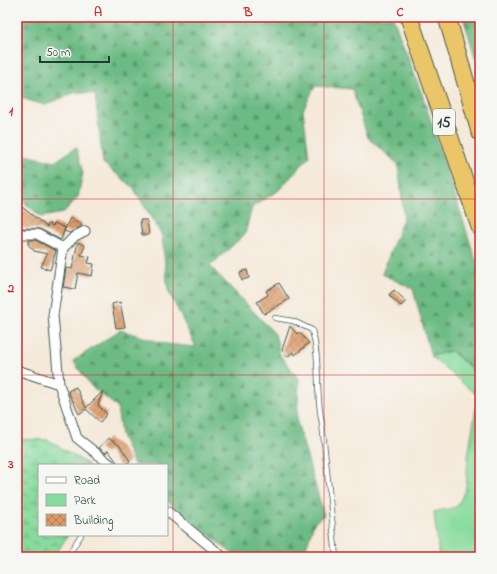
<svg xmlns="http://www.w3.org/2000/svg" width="497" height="574" font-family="'Indie Flower',sans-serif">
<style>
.green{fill:#87db9d;stroke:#538c68}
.forest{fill:url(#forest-firs);stroke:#467c5c}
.wetland{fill:url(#wetland-marsh);stroke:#538c68}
.building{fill:url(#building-cross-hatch)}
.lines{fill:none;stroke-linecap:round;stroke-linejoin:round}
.lane-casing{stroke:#3f574d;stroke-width:6}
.street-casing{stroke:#3f574d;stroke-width:11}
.highway-casing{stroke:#3f574d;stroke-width:19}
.lane{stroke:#fff;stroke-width:4.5}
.street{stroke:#fff;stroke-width:9}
.highway{stroke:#ebc669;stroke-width:17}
.grid{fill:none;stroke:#d62828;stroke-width:1;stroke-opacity:0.55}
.labels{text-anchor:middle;stroke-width:3;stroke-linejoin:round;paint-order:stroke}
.shield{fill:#f6f6f2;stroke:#60746d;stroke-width:1}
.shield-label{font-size:15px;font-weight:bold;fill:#1f3d34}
.neatline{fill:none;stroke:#d62828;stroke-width:1.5}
.grid-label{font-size:13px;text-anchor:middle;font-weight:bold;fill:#d62828}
</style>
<defs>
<pattern id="forest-firs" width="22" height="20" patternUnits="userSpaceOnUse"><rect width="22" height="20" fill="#6dbb84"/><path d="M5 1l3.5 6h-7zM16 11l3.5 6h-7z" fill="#59996d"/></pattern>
<pattern id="wetland-marsh" width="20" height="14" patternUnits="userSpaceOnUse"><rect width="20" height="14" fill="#87db9d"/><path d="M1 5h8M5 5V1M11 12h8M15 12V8" fill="none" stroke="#6eb381"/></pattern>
<pattern id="building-cross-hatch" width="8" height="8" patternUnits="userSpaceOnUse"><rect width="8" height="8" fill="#dd9764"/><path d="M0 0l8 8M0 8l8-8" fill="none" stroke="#b37c53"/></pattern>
</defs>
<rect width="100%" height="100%" fill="#f6f6f2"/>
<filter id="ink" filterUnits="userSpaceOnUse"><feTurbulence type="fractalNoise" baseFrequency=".025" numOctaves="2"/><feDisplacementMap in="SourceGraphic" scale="8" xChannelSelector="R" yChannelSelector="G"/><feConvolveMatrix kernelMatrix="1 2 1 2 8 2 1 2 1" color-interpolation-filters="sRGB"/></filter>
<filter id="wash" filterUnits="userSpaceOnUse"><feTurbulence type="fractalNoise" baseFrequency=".012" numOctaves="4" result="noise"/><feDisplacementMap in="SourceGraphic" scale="16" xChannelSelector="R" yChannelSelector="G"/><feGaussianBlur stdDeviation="0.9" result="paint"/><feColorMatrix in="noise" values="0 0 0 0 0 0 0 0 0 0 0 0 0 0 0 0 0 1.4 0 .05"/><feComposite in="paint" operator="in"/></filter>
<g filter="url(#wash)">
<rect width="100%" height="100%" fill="#f5e9d9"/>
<path class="green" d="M451,351L480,376V557H439L434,512L457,507L466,488L468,456L478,396L431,356Z"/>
<path class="forest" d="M17,17H393L423,97L480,273V375L451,351L431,356L413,289L382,274L404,216L398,164L368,138L352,89L315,86L303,110L309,157L278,191L252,207L245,234L210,266L275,334L280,355L299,379L297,422L324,515L314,523L306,548L295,557H236L167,501V465H134L121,435L117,407L91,386L73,361L120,330L166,344L196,347L168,290L162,236L133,187L103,163L95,94L76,92L45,105L17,97Z
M463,17H480V73Z
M76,147L83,173L78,197L63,213L41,217L17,196V153L55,162Z"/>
<path class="wetland" d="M17,439L48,440L89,465H39V535H68L54,557H17Z"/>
<g id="blocks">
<path class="building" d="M17,203L47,227L48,224L53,226L54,223L65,228L61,240L40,229L21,228L17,225Z
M70,218L82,224L80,227L70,233L64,231Z
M140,220H147L149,235H142Z
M29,240H35L56,251L50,270L41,267L47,254L34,251L28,244Z
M78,242L85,246L81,255L90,257L88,263L94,264L92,276L78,273L75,289L63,287L66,268L72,269Z
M247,270L249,278L242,280L240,272Z
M279,283L289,299L264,314L257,302L268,295L266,291Z
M394,290L406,301L401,306L389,295Z
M120,302L125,327L116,328L112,304Z
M290,326L297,334L299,332L309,343L295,355L293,352L287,357L282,350Z
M76,387L86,408L103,391L98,405L107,414L100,422L86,409L79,414L68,391Z
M108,438L120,446L130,461L125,465H119L108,450L106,453L99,448Z"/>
</g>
</g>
<g filter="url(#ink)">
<use href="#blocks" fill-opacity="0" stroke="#3f574d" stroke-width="1"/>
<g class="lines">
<defs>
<path id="lane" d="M275,318L293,321L312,330C321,361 315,392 322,423L336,557
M67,557L81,535"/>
<path id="street" d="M17,234H37L63,248L53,315L59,384L77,438L111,465
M63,248L75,236L85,231
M17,370L59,384
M167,511L223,557"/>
<path id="highway" d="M409,17L480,227
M447,17L480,132"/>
</defs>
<use href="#lane" class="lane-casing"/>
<use href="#street" class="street-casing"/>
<use href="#highway" class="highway-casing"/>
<use href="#lane" class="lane"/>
<use href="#street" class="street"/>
<use href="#highway" class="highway"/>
</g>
</g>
<path class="grid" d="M173,17V557M324,17V557M17,199H480M17,375H480"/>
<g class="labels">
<rect class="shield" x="433" y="109" width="22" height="26" rx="3"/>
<g class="shield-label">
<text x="444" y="127">15</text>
</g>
</g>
<rect width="497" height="574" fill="none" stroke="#f6f6f2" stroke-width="44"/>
<rect x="38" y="464" width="130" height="72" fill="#f6f6f2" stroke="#a0aca6"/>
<rect x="46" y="477" width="20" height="6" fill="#ffffff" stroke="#a0aca6"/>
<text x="74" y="484" font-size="12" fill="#1f3d34">Road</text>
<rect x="46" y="494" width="20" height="12" fill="#87db9d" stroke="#a0aca6"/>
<text x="74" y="504" font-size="12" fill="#1f3d34">Park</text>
<rect x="46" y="514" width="20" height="12" fill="url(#building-cross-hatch)" stroke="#a0aca6"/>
<text x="74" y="524" font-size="12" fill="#1f3d34">Building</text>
<path d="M40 56v6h69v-6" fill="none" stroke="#1f3d34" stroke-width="2"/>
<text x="46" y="56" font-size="12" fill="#1f3d34" stroke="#f6f6f2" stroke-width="3" paint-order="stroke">50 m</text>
<rect x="22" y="22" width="453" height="530" class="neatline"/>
<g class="grid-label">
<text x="98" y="16">A</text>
<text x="248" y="16">B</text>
<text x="400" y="16">C</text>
<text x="11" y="115">1</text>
<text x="11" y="292">2</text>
<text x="11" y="468">3</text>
</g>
</svg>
